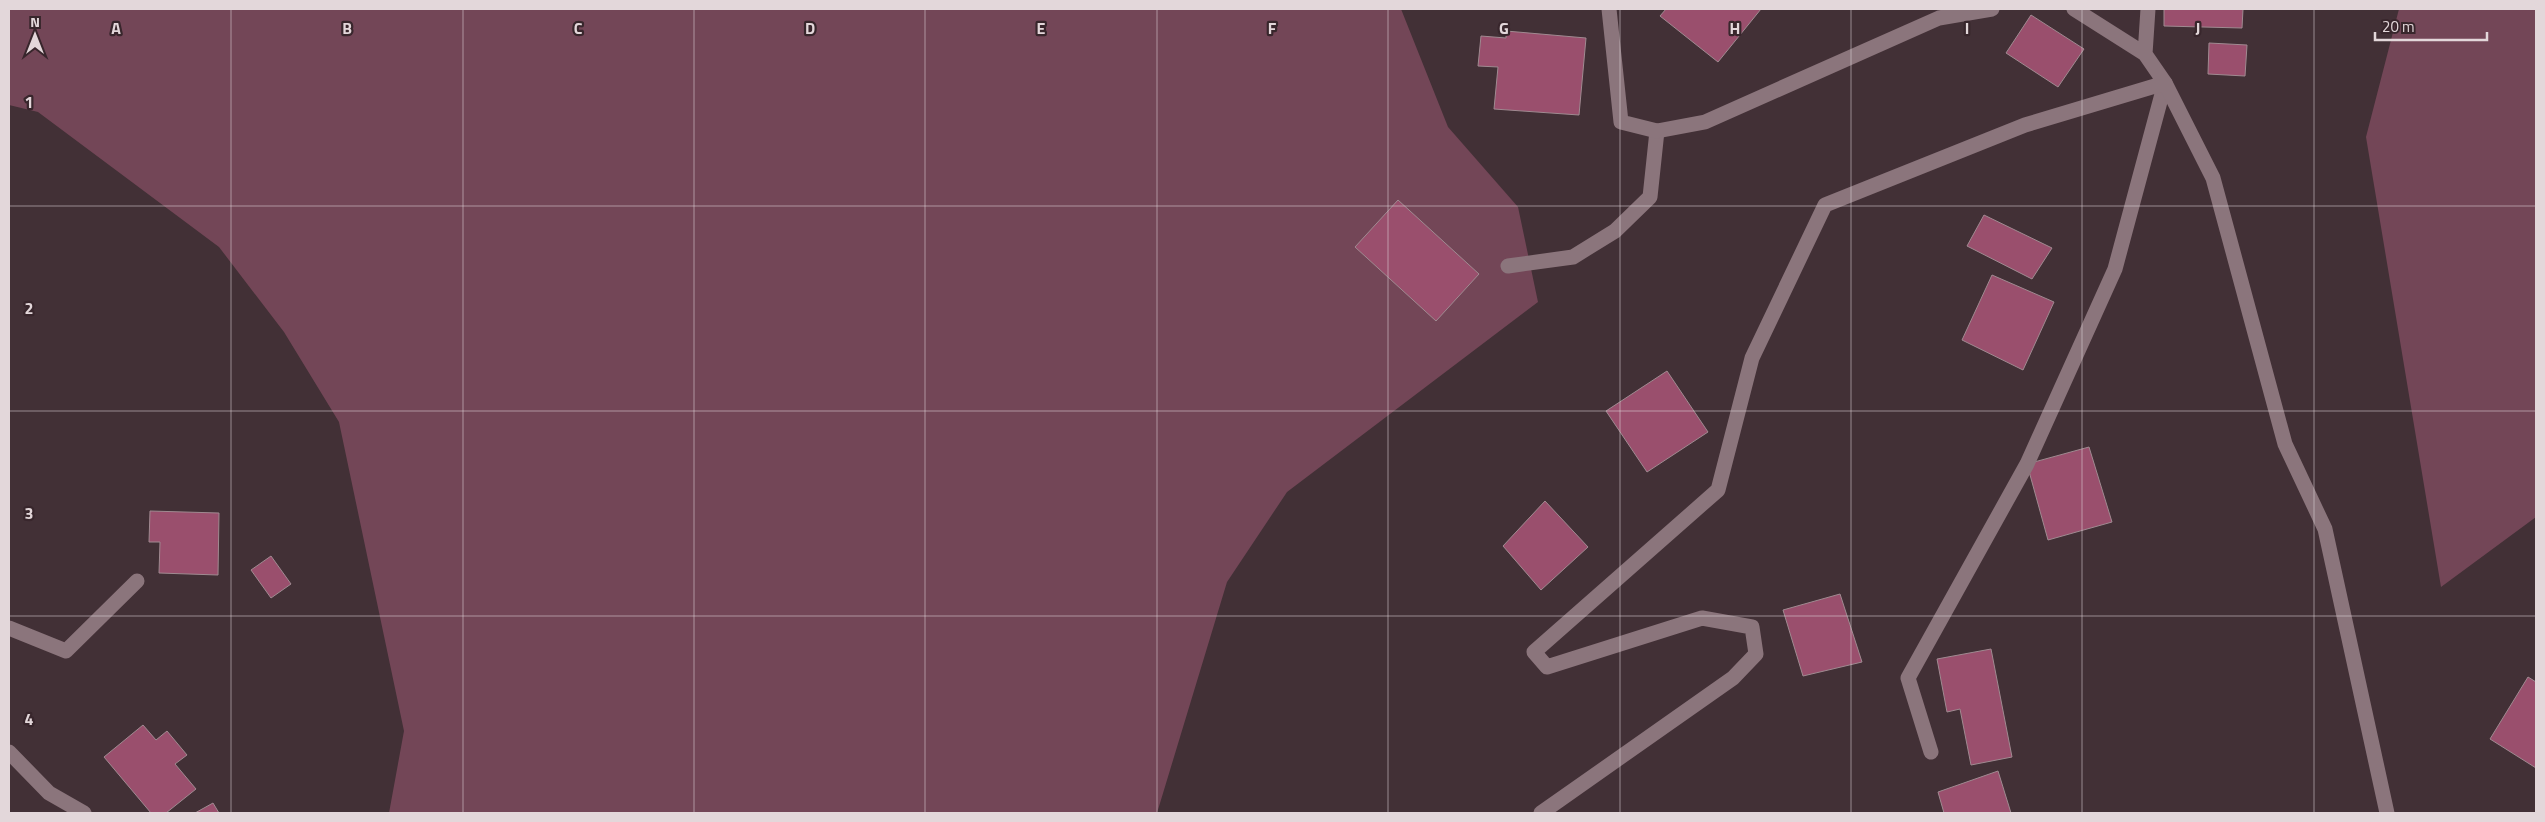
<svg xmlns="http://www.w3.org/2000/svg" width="2545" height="822" font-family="'Titillium Web',sans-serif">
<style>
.green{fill:#734657}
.building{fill:#9a4f6d;stroke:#a08a91}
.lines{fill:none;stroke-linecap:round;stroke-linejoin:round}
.service{stroke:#8b757c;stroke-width:15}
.minor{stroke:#8b757c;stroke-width:15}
.grid{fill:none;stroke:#e3d7da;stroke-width:1;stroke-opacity:0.55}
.grid-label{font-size:16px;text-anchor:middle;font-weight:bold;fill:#e3d7da;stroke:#38262c;stroke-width:4.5;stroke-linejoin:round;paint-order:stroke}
</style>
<rect width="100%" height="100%" fill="#423036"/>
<path class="green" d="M9,9H1401L1448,127L1518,207L1538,302L1287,492L1227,582L1157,813H389L404,731L339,422L284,332L219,247L38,112L9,105Z
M2399,9H2536V517L2441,587L2366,137Z"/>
<path class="building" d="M1666,9H1761L1718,62L1660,16Z
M2164,9H2243L2242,28L2164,26Z
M2031,15L2084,49L2058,87L2006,53Z
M1506,31L1586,38L1579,115L1494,109L1498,67L1478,66L1481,36L1506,38Z
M2209,43L2247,45L2245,76L2208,74Z
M1398,200L1479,274L1436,321L1355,247Z
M1984,215L2052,248L2032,279L1967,246Z
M1992,275L2054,302L2023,370L1962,340Z
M1667,371L1708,432L1647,472L1606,411Z
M2089,447L2112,522L2048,540L2027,464Z
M1545,501L1588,547L1541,590L1503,546Z
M150,511L219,513L218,575L159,573L160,542H149Z
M271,556L291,584L271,598L251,570Z
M1840,594L1862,662L1803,676L1783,610Z
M1991,649L2012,757L1971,765L1960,709L1947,712L1937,659Z
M2528,677L2536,682V768L2490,739Z
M143,725L156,740L167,731L187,755L175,764L196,789L166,813H151L104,757Z
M1998,771L2011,813H1944L1938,792Z
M213,803L219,813H195Z"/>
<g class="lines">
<path class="service" d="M1508,266L1573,257L1615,231L1650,197L1657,131
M9,628L66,651L137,581
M9,752L49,793L84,813
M1931,752L1908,678L2027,464L2115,269L2165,83"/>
<path class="minor" d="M1609,9L1621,122L1657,131L1705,122L1939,18L1992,9
M2074,9L2145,54L2165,83L2213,178L2285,444L2325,529L2387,813
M2145,54L2148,9
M1541,813L1733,678L1756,654L1752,627L1702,618L1547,667L1534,652L1718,490L1752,358L1825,205L2025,125L2165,83"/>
</g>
<path class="grid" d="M231,9V813M463,9V813M694,9V813M925,9V813M1157,9V813M1388,9V813M1620,9V813M1851,9V813M2082,9V813M2314,9V813M9,206H2536M9,411H2536M9,616H2536"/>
<g class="grid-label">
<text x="116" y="34">A</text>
<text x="347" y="34">B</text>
<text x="578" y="34">C</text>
<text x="810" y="34">D</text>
<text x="1041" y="34">E</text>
<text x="1272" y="34">F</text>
<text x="1504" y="34">G</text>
<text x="1735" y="34">H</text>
<text x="1967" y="34">I</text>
<text x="2198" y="34">J</text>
<text x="29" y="108">1</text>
<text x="29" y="314">2</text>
<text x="29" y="519">3</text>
<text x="29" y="725">4</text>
</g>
<rect width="2545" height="822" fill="none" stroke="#e3d7da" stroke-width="20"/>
<g transform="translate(35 35)" stroke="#38262c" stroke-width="4" paint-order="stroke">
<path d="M0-4L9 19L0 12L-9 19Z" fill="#e3d7da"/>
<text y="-8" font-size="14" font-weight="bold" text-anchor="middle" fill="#e3d7da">N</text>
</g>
<path d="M2375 32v8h112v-8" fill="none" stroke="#e3d7da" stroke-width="2.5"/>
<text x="2382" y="32" font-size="15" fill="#e3d7da" stroke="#38262c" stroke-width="4" paint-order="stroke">20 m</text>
</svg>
